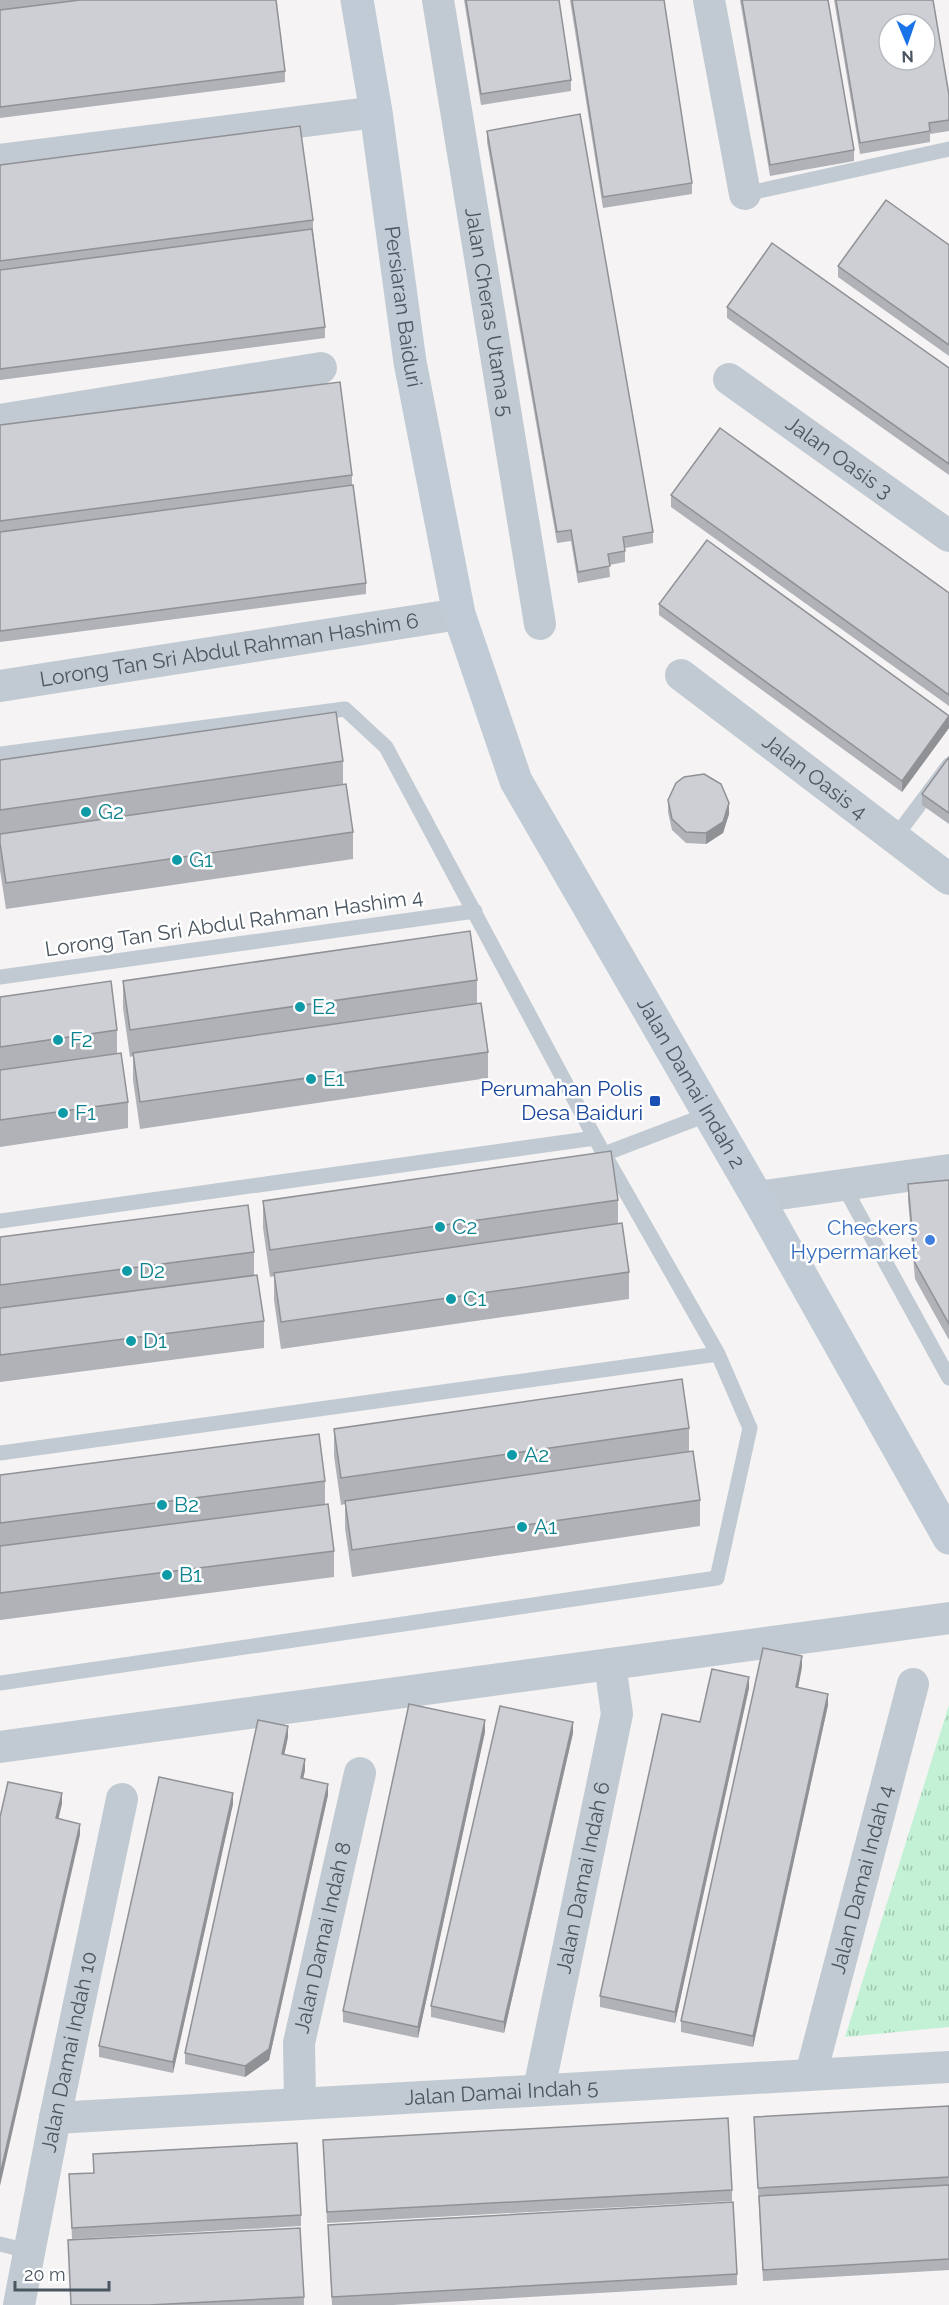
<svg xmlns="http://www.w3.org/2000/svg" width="949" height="2305" font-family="Raleway,sans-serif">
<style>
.park{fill:url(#park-tufts)}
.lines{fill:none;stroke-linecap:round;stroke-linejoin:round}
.lane{stroke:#c1cad2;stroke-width:15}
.street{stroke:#c1cad2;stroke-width:32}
.secondary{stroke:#c1cbd6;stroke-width:33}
.wall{fill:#b0b2b7}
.shaded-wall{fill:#909195}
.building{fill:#cdcfd5;stroke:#909195;stroke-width:1.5;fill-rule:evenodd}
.culture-dot{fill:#0f9aa8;stroke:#fff;stroke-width:2}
.transit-dot{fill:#1a4fb4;stroke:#fff;stroke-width:2}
.shop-dot{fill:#3f7fe0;stroke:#fff;stroke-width:2}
.labels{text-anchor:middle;stroke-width:5;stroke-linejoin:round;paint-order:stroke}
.street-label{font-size:21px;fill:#4a5661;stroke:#fff}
.culture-label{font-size:21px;fill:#0d838f;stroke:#fff;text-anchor:start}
.transit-label{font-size:21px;fill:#164399;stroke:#fff;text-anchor:end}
.shop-label{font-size:21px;fill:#366cbe;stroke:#fff;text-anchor:end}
</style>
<defs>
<pattern id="park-tufts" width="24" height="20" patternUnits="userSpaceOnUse" patternTransform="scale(1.5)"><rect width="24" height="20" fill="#c3f1d5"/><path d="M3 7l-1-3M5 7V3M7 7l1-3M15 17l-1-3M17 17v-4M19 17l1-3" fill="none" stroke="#a0c6b0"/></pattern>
</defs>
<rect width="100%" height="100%" fill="#f5f3f3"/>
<path class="park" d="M949,1705V2027L845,2037Z"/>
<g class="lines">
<path class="lane" d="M745,194L949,149
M0,754L345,709L386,747L595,1138L718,1354L750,1428L717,1578L0,1683
M896,836L949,765
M0,977L475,911
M604,1154L709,1114
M843,1185L949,1378
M0,1221L595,1138
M0,1453L718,1354
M0,2244L28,2251"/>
<g class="street">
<path id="s1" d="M438,0L540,624"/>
<path d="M709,0L745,194"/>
<path d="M0,160L376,112"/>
<path id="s2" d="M729,379L949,536"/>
<path d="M0,420L321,368"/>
<path id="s3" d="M681,675L949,879"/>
<path id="s4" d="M0,686L459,614"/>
<path d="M757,1197L949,1170"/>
<path d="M0,1747L949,1618"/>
<path id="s5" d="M811,2074L913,1684"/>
<path id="s6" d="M539,2089L617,1714L610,1664"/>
<path id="s7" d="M300,2103L299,2043L360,1773"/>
<path id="s8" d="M55,2118L949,2067"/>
<path id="s9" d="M19,2305L55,2118L122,1799"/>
</g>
<path class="secondary" id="s10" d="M357,0L376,112L410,362L459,614L516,781L757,1197L949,1538"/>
</g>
<path class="wall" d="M0,0H276L285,71V82L0,118Z
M464,0H559L571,80V91L481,105Z
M570,0H664L692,183V194L603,208Z
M740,0H828L854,150V161L770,176Z
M834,0H933L949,95V131L930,134V142L860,154Z
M487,131L653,532V543L625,548V562L609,565L610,577L578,583L571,541L557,543L487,142Z
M0,165L313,220V230L325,327V338L0,380Z
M949,245V356L838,277V266Z
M727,307L949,368V475L727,318Z
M0,425L352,475V485L366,583V594L0,642Z
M671,495L949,593V706L671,507Z
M659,604L949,716V728L902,792L659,615Z
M949,757V824L922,805V794Z
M0,760L343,761V784L353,832V859L6,909L0,870Z
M668,800L729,814L723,833L706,844L686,843L672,830L668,812Z
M477,980V1003L488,1052V1078L140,1129L133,1080V1056L130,1057L123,1008V981Z
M0,997L117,1030V1053L128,1102V1128L0,1147Z
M949,1180V1340L915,1279L908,1200V1184Z
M618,1200V1223L629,1272V1299L281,1349L274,1300V1276L270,1277L263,1228V1201Z
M0,1237L254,1252V1275L264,1321V1348L0,1382Z
M689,1428V1451L700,1500V1526L352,1577L345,1528V1504L341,1505L334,1456V1429Z
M0,1475L325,1481V1504L334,1551V1577L0,1620Z
M802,1667L798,1687L828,1705L753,2047L681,2032V2021Z
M749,1688L675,2023L600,2007V1996Z
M485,1732L418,2038L343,2022V2011Z
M573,1733L504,2033L431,2017V2006Z
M288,1737L284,1755L305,1770L303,1778L328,1795L269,2060L245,2077L185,2064V2053Z
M233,1804L173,2073L99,2057V2046Z
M949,2106V2270L763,2281L754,2117Z
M323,2140L732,2190V2201L327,2223Z
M93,2154L301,2215V2226L72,2239L69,2174L93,2173Z
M328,2225L737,2274V2285L393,2305H332Z
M68,2240L304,2297V2305H71Z"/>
<path class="shaded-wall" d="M949,717V728L902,792V781Z
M729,803V814L723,833L706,844V833Z
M802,1656V1667L796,1698V1687Z
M749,1677V1688L675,2023V2012Z
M828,1694V1705L753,2047V2036Z
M485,1720V1732L418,2038V2027Z
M573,1722V1733L504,2033V2022Z
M288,1726V1737L282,1765V1754Z
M305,1759V1770L301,1789V1778Z
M328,1784V1795L269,2060L245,2077V2066Z
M62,1793V1804L56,1829V1818Z
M233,1793V1804L173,2073V2062Z
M80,1824V1835L0,2186V2175Z"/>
<path class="building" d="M80,0H276L285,71L0,107V10Z
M466,0H559L571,80L481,94Z
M572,0H664L692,183L603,197Z
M742,0H828L854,150L770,165Z
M836,0H933L949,95V120L929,123L930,131L860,143ZM889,24H925V60H889Z
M580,114L653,532L623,537L625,551L608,554L610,566L578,572L571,530L557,532L487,131Z
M300,126L313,220L0,261V165Z
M886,200L949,245V345L838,266Z
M312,229L325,327L0,369V270Z
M772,243L949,368V464L727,307Z
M340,382L352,475L0,521V425Z
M720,428L949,593V695L671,495Z
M353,485L366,583L0,631V532Z
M707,540L949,716L902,781L659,604Z
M336,712L343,761L0,810V760Z
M949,757V813L922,794Z
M704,774L721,784L729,803L723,822L706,833L686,832L672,819L668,800L676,783L684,777Z
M346,784L353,832L6,883L0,843V834Z
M470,931L477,980L130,1030L123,981Z
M111,981L117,1030L0,1047V997Z
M481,1003L488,1052L140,1102L133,1053Z
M121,1053L128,1102L0,1120V1070Z
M611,1151L618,1200L270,1250L263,1201Z
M949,1180V1324L915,1263L908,1184Z
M248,1205L254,1252L0,1285V1237Z
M622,1223L629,1272L281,1322L274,1273Z
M257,1275L264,1321L0,1355V1308Z
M682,1379L689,1428L341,1478L334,1429Z
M319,1434L325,1481L0,1523V1475Z
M693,1451L700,1500L352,1550L345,1501Z
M328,1504L334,1551L0,1593V1546Z
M763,1648L802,1656L796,1687L828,1694L753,2036L681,2021Z
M712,1669L749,1677L675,2012L600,1996L662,1714L700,1722Z
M409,1704L485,1720L418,2027L343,2011Z
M500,1706L573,1722L504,2022L431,2006Z
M258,1720L288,1726L282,1754L305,1759L301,1778L328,1784L269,2049L245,2066L185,2053Z
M159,1777L233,1793L173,2062L99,2046Z
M8,1782L62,1793L56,1818L80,1824L0,2175V1817Z
M949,2106V2177L758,2188L754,2117Z
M728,2118L732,2190L327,2212L323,2140Z
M297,2143L301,2215L72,2228L69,2174L94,2173L93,2154Z
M949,2185V2259L763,2270L759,2196Z
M733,2202L737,2274L332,2297L328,2225Z
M300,2228L304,2297L149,2305H71L68,2240Z"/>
<g class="culture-dot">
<circle cx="86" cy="812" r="6"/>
<circle cx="177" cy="860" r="6"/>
<circle cx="300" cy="1007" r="6"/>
<circle cx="58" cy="1040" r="6"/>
<circle cx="311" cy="1079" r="6"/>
<circle cx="63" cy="1113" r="6"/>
<circle cx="440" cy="1227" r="6"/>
<circle cx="127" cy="1271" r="6"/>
<circle cx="451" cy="1299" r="6"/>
<circle cx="131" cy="1341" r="6"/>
<circle cx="512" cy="1455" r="6"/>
<circle cx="162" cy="1505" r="6"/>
<circle cx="522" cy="1527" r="6"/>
<circle cx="167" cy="1575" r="6"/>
</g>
<rect class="transit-dot" x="649" y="1095" width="12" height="12" rx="3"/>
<circle class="shop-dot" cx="930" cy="1240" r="6"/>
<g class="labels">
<g class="street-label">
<text dy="7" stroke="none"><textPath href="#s10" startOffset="310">Persiaran Baiduri</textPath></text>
<text dy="7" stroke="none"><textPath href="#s1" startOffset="316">Jalan Cheras Utama 5</textPath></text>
<text dy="7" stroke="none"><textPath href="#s2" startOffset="135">Jalan Oasis 3</textPath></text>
<text dy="7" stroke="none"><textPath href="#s4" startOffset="232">Lorong Tan Sri Abdul Rahman Hashim 6</textPath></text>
<text dy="7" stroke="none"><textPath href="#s3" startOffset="168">Jalan Oasis 4</textPath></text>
<text transform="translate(234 923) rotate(-8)" y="7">Lorong Tan Sri Abdul Rahman Hashim 4</text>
<text dy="7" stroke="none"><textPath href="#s10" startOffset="1148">Jalan Damai Indah 2</textPath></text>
<text dy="7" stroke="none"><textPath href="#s6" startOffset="216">Jalan Damai Indah 6</textPath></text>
<text dy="7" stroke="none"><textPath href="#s5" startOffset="201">Jalan Damai Indah 4</textPath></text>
<text dy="7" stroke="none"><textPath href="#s7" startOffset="168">Jalan Damai Indah 8</textPath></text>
<text dy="7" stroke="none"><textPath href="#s9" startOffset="258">Jalan Damai Indah 10</textPath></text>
<text dy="7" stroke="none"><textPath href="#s8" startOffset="447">Jalan Damai Indah 5</textPath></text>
</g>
<g class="culture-label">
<text x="98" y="819">G2</text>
<text x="189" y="867">G1</text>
<text x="312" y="1014">E2</text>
<text x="70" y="1047">F2</text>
<text x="323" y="1086">E1</text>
<text x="75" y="1120">F1</text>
<text x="452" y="1234">C2</text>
<text x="139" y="1278">D2</text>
<text x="463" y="1306">C1</text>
<text x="143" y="1348">D1</text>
<text x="524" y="1462">A2</text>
<text x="174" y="1512">B2</text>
<text x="534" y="1534">A1</text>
<text x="179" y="1582">B1</text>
</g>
<g class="transit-label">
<text x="643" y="1096">Perumahan Polis<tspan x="643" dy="24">Desa Baiduri</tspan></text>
</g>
<g class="shop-label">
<text x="918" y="1235">Checkers<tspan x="918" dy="24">Hypermarket</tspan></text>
</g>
</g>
<g transform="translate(907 42) rotate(178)"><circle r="28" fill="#ffffff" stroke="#b7bbc0" stroke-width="1.5"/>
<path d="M0-4.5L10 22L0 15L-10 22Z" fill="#1a73e8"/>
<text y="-9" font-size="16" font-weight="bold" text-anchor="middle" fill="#4a5661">N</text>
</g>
<path d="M15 2281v9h94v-9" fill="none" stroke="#4a5661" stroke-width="3"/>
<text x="24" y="2281" font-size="18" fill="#4a5661" stroke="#ffffff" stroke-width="4.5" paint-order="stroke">20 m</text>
</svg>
